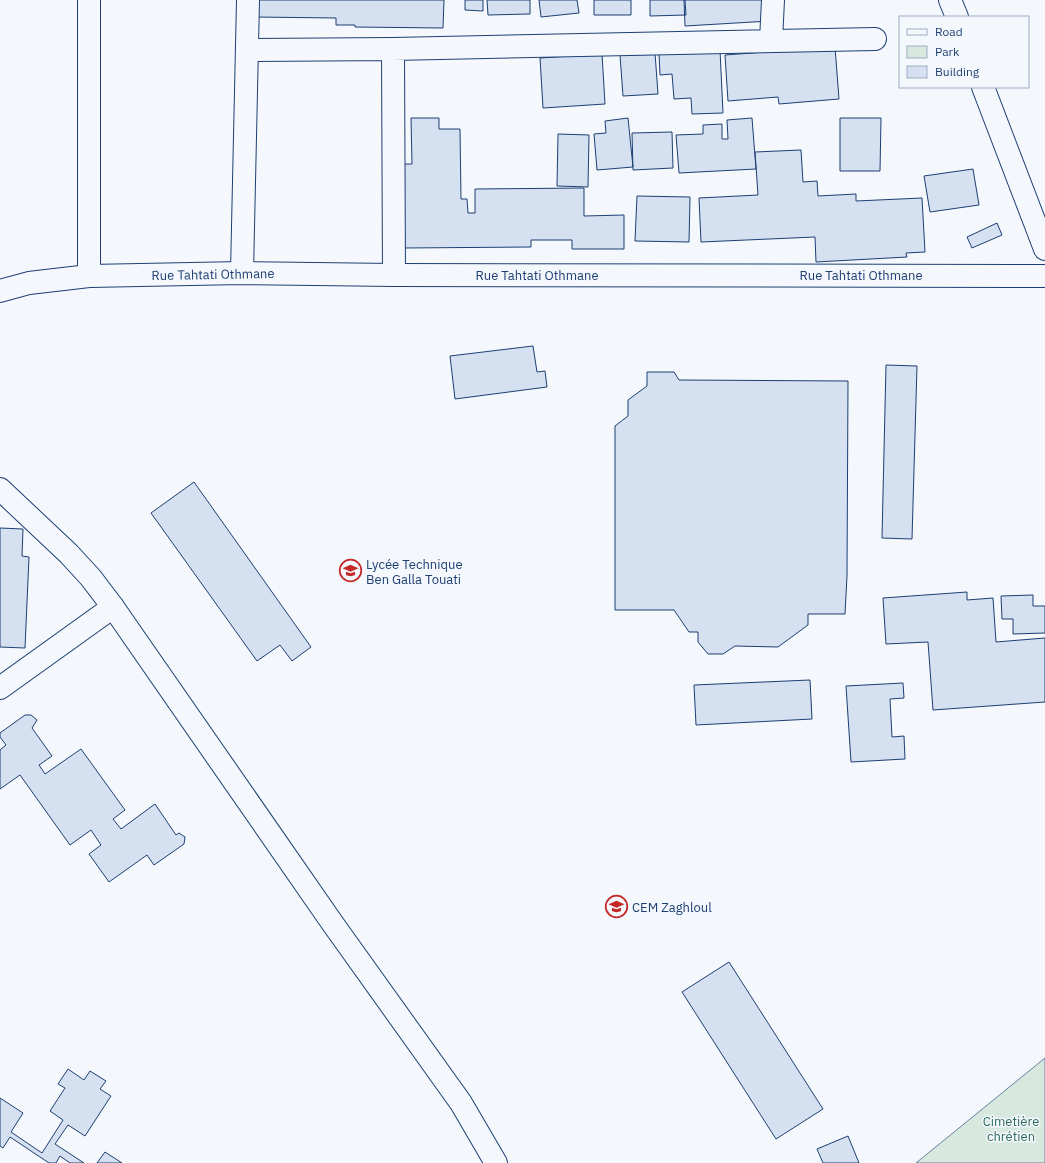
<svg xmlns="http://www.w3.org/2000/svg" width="1045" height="1163" font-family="'IBM Plex Sans',sans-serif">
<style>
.green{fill:#d7e8df;stroke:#687fa3}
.building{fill:#d5e0f0;stroke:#1d3f73}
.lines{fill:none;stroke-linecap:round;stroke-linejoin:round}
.minor-casing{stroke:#1d3f73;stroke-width:24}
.major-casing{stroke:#1d3f73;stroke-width:24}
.minor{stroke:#f4f7fb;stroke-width:22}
.major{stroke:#f4f7fb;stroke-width:22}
.labels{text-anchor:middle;stroke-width:3;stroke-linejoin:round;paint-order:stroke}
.street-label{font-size:13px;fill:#1d3f73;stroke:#f4f7fb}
.poi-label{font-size:13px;fill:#1d3f73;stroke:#f4f7fb;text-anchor:start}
.park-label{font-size:13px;fill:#2c6c60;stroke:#f4f7fb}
</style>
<rect width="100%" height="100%" fill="#f4f7fb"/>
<path class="green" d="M1045,1058V1163H916Z"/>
<path class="building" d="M256,0H444L443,28L355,27V25H336V18L255,17Z
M465,0H483V11L465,10Z
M487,0H530V14L488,15Z
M539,0H577L579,13L541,17Z
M594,0H631V15H594Z
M650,0H685L686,15L650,16Z
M684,0H768L770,21L685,26Z
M835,47L839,99L779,104L778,97L728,101L725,55Z
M720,50L723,113L692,114L691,98L674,99L672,74L660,75L659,53Z
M655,53L658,94L623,96L620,55Z
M602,54L605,104L543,108L540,58Z
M411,118H439V129H460L461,199H467L468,213H475V189L584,188V216L624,215V249H572V240H531V247L403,248L401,164H412Z
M628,118L633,167L597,170L594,134L606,133L605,121Z
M752,118L756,169L679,173L676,135L703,134V125L722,124V139H728L727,120Z
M840,118H881L880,171H840Z
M672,132L673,168L633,170L632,133Z
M558,134L589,135L588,187L557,186Z
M801,150L803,182L817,181L818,196L856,194V201L922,198L925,252L906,253L907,257L816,262L815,237L701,242L699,198L758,195L755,152Z
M973,169L979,205L930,212L924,176Z
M637,196L690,197L689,242L635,241Z
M997,223L1002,235L972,248L967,237Z
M533,346L537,372L545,371L547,387L455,399L450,356Z
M886,365L917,366L912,539L882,538Z
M647,372H674L679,380L848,381L847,576L845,614H808V625L778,647L735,646L723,654H708L698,642V632H689L674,610H615V426L628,416V400L647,386Z
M194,482L311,647L292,661L280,645L257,661L151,513Z
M0,528L23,529L22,556L29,557L25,648L0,647Z
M967,592V600L993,598L996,642L1045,638V702L933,710L928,642L886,644L883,598Z
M1033,595V606H1045V633L1013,634V619H1002L1001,596Z
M810,680L812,719L696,725L694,685Z
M903,683L904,698L890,699L892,737L904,736L905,759L851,762L846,686Z
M25,715H31L37,720L32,728L52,756L39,765L45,774L81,749L125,810L113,819L121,829L155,804L176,835L179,833L185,837L184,844L154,865L147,855L109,882L89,854L101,845L91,830L70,845L20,775L0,789V750L6,745L0,737V733Z
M729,962L823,1109L776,1139L682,992Z
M68,1069L84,1080L90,1071L106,1081L100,1089L111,1096L85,1136L68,1125L55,1144L84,1163H70L60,1156L56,1163H49L10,1137L3,1148L0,1146V1098L23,1113L11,1132L42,1153L63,1120L50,1111L65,1088L58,1084Z
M848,1136L859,1163H823L817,1149Z
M105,1152L122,1163H97Z"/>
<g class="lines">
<defs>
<path id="minor" d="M89,0V276
M950,0L957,17
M771,41L773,0
M393,49L394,275
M248,50L393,49L875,39
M983,87L1045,249
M242,273L248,0
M0,688L113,607"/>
<path id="major" d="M0,291L29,283L89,276L242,273L394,275L1045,276
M0,489L69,554L91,578L113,607L333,924L461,1103L496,1163"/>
</defs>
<use href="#minor" class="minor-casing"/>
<use href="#major" class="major-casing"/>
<use href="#minor" class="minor"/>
<use href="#major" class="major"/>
</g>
<defs>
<symbol id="school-ring" viewBox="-11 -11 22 22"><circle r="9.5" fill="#f4f7fb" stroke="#c62828" stroke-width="1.5"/><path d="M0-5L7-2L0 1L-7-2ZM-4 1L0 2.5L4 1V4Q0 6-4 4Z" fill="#c62828"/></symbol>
</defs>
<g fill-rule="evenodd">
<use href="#school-ring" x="338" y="558" width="25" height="25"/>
<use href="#school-ring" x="604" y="894" width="25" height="25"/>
</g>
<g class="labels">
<g class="street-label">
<text transform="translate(213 274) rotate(-1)" y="5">Rue Tahtati Othmane</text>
<text x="537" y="280">Rue Tahtati Othmane</text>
<text x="861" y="280">Rue Tahtati Othmane</text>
</g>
<g class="poi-label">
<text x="366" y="569">Lycée Technique<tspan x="366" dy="15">Ben Galla Touati</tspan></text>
<text x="632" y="912">CEM Zaghloul</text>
</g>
<g class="park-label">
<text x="1011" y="1126">Cimetière<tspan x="1011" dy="15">chrétien</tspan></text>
</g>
</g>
<rect x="899" y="16" width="130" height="72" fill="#f4f7fb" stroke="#9eadc5"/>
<rect x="907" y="29" width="20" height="6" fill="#f4f7fb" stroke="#9eadc5"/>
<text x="935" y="36" font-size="12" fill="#1d3f73">Road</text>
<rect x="907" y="46" width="20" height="12" fill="#d7e8df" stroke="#9eadc5"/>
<text x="935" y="56" font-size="12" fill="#1d3f73">Park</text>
<rect x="907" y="66" width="20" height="12" fill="#d5e0f0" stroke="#9eadc5"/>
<text x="935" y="76" font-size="12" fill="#1d3f73">Building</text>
</svg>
